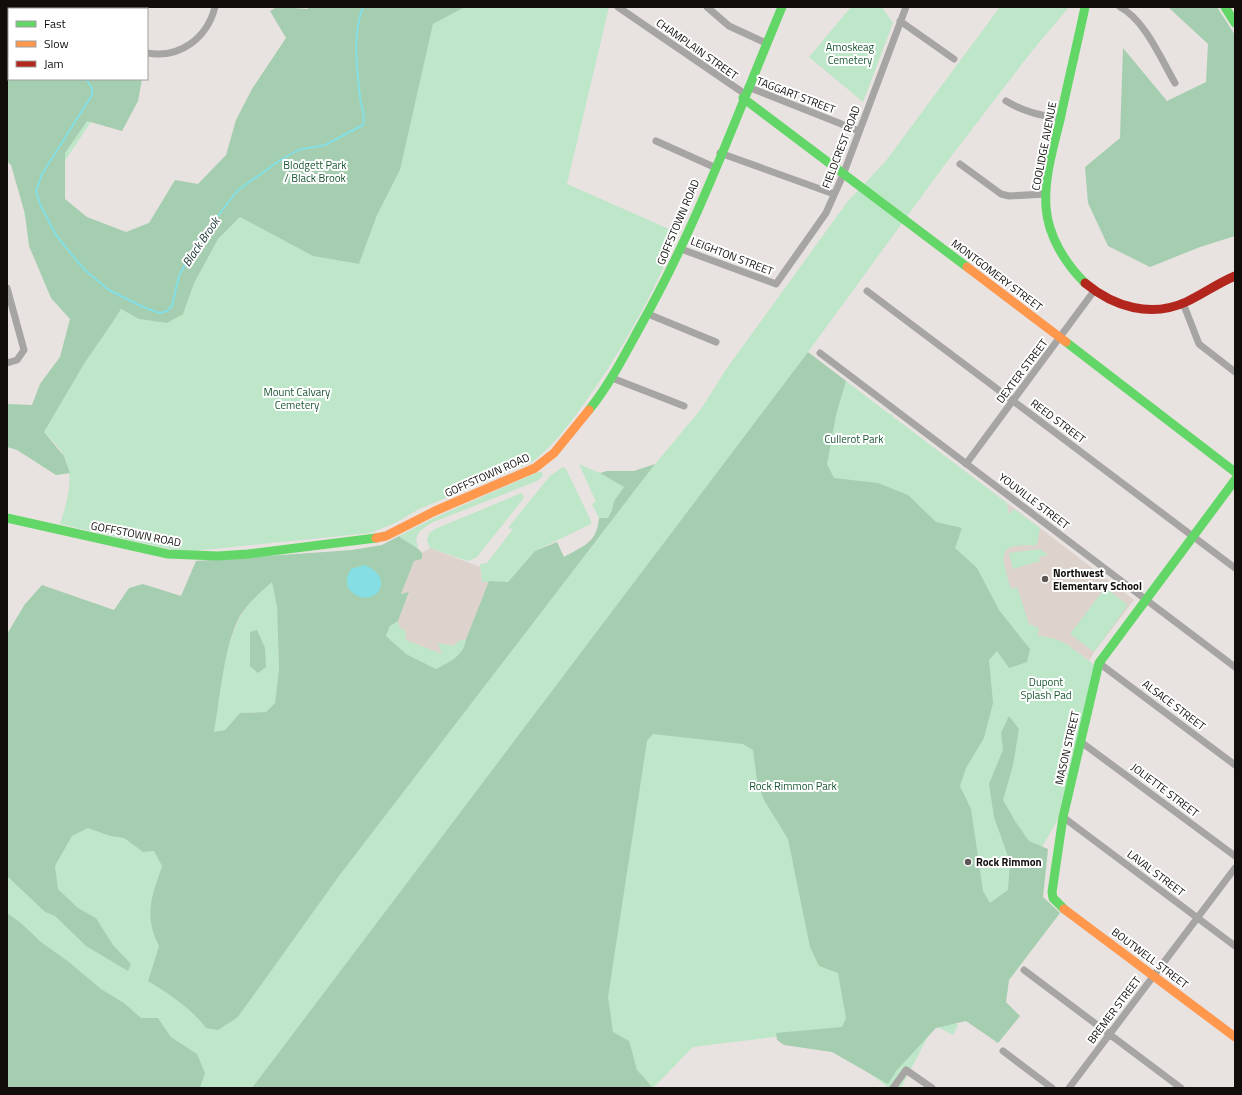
<svg xmlns="http://www.w3.org/2000/svg" width="1242" height="1095" font-family="'Titillium Web',sans-serif">
<style>
.built{fill:#ddd2cc}
.green{fill:#bee6c8}
.forest{fill:#a4ceaf;fill-rule:evenodd}
.water{fill:#85dee3}
.lines{fill:none;stroke-linecap:round;stroke-linejoin:round}
.stream{stroke:#85dee3;stroke-width:2}
.street{stroke:#a7a5a4;stroke-width:7}
.fast{stroke:#63d668;stroke-width:9}
.slow{stroke:#ff974d;stroke-width:9}
.jam{stroke:#b3261e;stroke-width:9}
.poi-dot{fill:#5c5856;stroke:#fff;stroke-width:1.5}
.labels{text-anchor:middle;stroke-width:4;stroke-linejoin:round;paint-order:stroke}
.park-label{font-size:11px;fill:#1a5732;stroke:#fff}
.street-label{font-size:11px;fill:#100d0b;stroke:#fff}
.poi-label{font-size:11px;font-weight:bold;fill:#100d0b;stroke:#fff;text-anchor:start}
.water-label{font-size:12px;font-style:italic;fill:#182f30;stroke:#fff}
</style>
<rect width="100%" height="100%" fill="#e8e2e0"/>
<path class="built" d="M1007,503L1134,600L1094,652L1089,661L1078,652L1038,636L999,610V515L1009,514Z
M430,548L480,567L482,582L489,581L466,639L465,646L436,669L390,626L398,621L409,593L401,594L414,561L422,559V553Z"/>
<path class="green" d="M465,7H609L567,184L678,233C654,294 621,352 583,405C568,426 553,446 532,462L419,509L395,523L370,533L193,551L170,549L60,524C67,503 75,477 64,456C60,447 50,439 44,432L84,364L121,309L139,319L167,323L180,315L25,218L16,158L7,150V45L9,79L104,102L49,185L74,221L162,277L238,210L232,225L240,217L313,256L359,264L377,215L400,170L433,24Z
M851,7H882L893,23L863,102L809,57Z
M1000,7H1069L1032,51L946,163L808,352L252,1088H200L205,1073L197,1054L171,1037L158,1018H141L124,1003L101,989L69,962L41,942L21,923L7,913V876L45,912L55,916L86,946L131,964L113,945L96,918L78,908L57,888L55,866L72,836L88,828L110,836L124,838L143,852L154,851L162,866C152,896 143,915 159,946L148,981C170,995 190,1007 206,1028L238,1017L339,876L655,464L701,409L727,368L848,201L885,162Z
M846,381L889,414H892V416L1007,503L1009,514L1014,509L1040,528L1037,545C1029,546 1016,544 1009,548C997,554 1009,579 1011,589L1017,587L1029,624L1039,628L1038,636C1067,638 1073,651 1095,665L1057,821L944,1016L958,1025L953,1035L934,1025L901,1088H889L814,1032L693,1047L653,1088L648,1082L642,1088H258L722,542Z
M579,464L600,473L624,487L614,501L612,510L608,518H599L592,504L596,502Z
M563,467L566,469L591,521V524L535,551L508,582H482L480,564L487,563L513,529L508,528L550,476Z
M538,472H542L543,476L537,481L431,523L420,531L416,538L418,548L406,543L399,536L434,518Z
M522,493L524,498L477,557L468,561L430,548L427,541L429,533L435,529Z
M1040,549L1048,555L1039,557L1040,561L1013,569L1009,553Z
M272,582L277,607L279,669L275,703L266,712L240,713L225,730L213,733C220,699 224,644 241,616C248,603 261,592 272,582Z
M1108,590L1128,605L1094,652L1070,634L1102,592Z
M398,621L400,628L405,630L406,640L442,654L438,643L454,646L459,641L466,639C464,656 449,662 436,669L406,654L386,636L390,626Z"/>
<path class="forest" d="M7,7H39L40,9H9V79H142L138,101L122,131L87,121L65,153V199L87,217L126,232L149,223L175,180L198,184L226,155L236,120L252,89L286,38L270,11L277,7L308,9L309,7H465L433,24L400,170L377,215L359,264L313,256L240,217L218,239L194,283L183,314L167,323L139,319L121,309L116,317L84,364L44,432L64,456L70,473L56,475L17,450L7,447V404L32,405L40,384L60,357L70,319L51,298L29,246L25,214L11,165L7,161Z
M1168,7H1217L1235,35V236L1200,247L1150,267L1108,246L1088,203L1085,167L1120,138L1123,48L1167,101L1206,82L1208,44Z
M808,352L846,381L836,415L827,464L834,478L878,483L908,495L936,522L962,528L955,548L977,568L999,610L1030,649L1027,662L1009,668L997,651L989,660L993,703L984,738L966,768L960,786L971,809L983,891L990,903L1008,890L1010,862L994,817L989,784L1003,750L1001,733L1009,716L1019,729L1013,765L1003,800L1015,821L1029,841L1048,849L1043,897L1060,913L1009,980L1006,1002L1020,1016L998,1043L966,1021L936,1028L896,1071L888,1084L832,1052L784,1045L777,1040L776,1033L842,1027L846,1018L838,973L819,966L810,947L788,839L764,800L757,780L753,750L743,744L653,734L647,741L608,997L613,1032L629,1041L637,1070L653,1088H252Z
M655,464L339,876L238,1017L218,1030L206,1028C190,1007 170,995 148,981L159,946C143,915 152,896 162,866L154,851L143,852L124,838L110,836L88,828L72,836L55,866L58,889L78,908L96,918L113,945L131,964L128,971L86,946L55,916L45,912L7,876V634L25,604L42,585L114,610L129,588L143,584L181,596L196,561L352,550L382,545L399,536C406,543 416,545 422,553V559L414,561L401,594L409,592L398,621L390,626L386,636L406,654L436,669C449,662 464,656 466,639L489,581L508,582L535,551L557,542L564,557C583,546 597,543 599,518H608L612,510L614,501L624,487L600,473L607,471H634ZM272,582L277,607L279,669L275,703L266,712L240,713L225,730L214,732C220,699 224,645 240,616C248,603 261,592 272,582Z
M257,630L265,648L266,667L258,673L250,666V632Z
M7,913L21,923L41,942L69,962L101,989L124,1003L141,1018H158L171,1037L197,1054L205,1073L200,1088H7Z"/>
<path class="water" d="M364,565C401,579 370,614 349,589C345,583 347,575 351,569Z"/>
<g class="lines">
<path class="stream" d="M86,79L92,88V95L42,174L36,191L40,204L56,235L78,262L87,272L109,290L143,307L160,313L167,311L172,306L179,276L187,261L199,240L238,190L279,161L298,150L325,145L363,125C366,116 361,107 360,97C357,69 352,34 363,7
M7,80L9,79"/>
<path class="street" d="M49,7L50,9
M618,7L745,94
M707,7L729,26L766,43
M1120,7C1145,20 1161,59 1175,83
M900,21L954,59
M147,53C180,59 207,38 215,7
M748,87L859,131
M1006,101C1024,112 1040,115 1060,119
M656,141L714,167
M720,153L834,194
M960,164L1001,194L1009,196L1046,194
M681,249L776,284L826,213L843,175L906,7
M7,288L24,350L17,360L7,363
M867,291L1235,568
M1183,303L1199,344L1235,372
M648,314L716,342
M820,353L1235,667
M612,378L684,406
M966,464L1094,291
M1099,663L1235,765
M1081,742L1235,856
M1063,817L1235,946
M1024,970L1181,1088
M1003,1051L1052,1088
M893,1088L906,1070L932,1088
M1069,1088L1235,868"/>
<path class="fast" d="M1085,7C1077,45 1068,82 1060,120C1053,148 1044,178 1046,207C1048,236 1065,263 1085,283
M1225,7L1235,23
M743,98L967,267
M1066,342L1235,472
M589,410C610,384 625,354 641,325C698,224 737,114 782,7
M7,518L168,554L218,556L248,554L376,538
M1064,909L1053,898L1052,892L1063,817L1099,663L1235,480"/>
<path class="slow" d="M967,267L1066,342
M376,538L386,536L435,511L535,468L554,453L589,410
M1064,909L1235,1037"/>
<path class="jam" d="M1085,283C1114,307 1151,318 1186,302C1203,294 1218,283 1235,276"/>
</g>
<g class="poi-dot">
<circle cx="1045" cy="579" r="4"/>
<circle cx="968" cy="862" r="4"/>
</g>
<g class="labels">
<g class="park-label">
<text x="850" y="51">Amoskeag<tspan x="850" dy="13">Cemetery</tspan></text>
<text x="315" y="169">Blodgett Park<tspan x="315" dy="13">/ Black Brook</tspan></text>
<text x="297" y="396">Mount Calvary<tspan x="297" dy="13">Cemetery</tspan></text>
<text x="854" y="443">Cullerot Park</text>
<text x="1046" y="686">Dupont<tspan x="1046" dy="13">Splash Pad</tspan></text>
<text x="793" y="790">Rock Rimmon Park</text>
</g>
<g class="street-label">
<text transform="translate(697 49) rotate(35)" y="4">CHAMPLAIN STREET</text>
<text transform="translate(796 95) rotate(21)" y="4">TAGGART STREET</text>
<text transform="translate(1044 146) rotate(-79)" y="4">COOLIDGE AVENUE</text>
<text transform="translate(841 147) rotate(-69)" y="4">FIELDCREST ROAD</text>
<text transform="translate(678 222) rotate(-67)" y="4">GOFFSTOWN ROAD</text>
<text transform="translate(732 256) rotate(21)" y="4">LEIGHTON STREET</text>
<text transform="translate(997 275) rotate(37)" y="4">MONTGOMERY STREET</text>
<text transform="translate(1022 371) rotate(-53)" y="4">DEXTER STREET</text>
<text transform="translate(1058 421) rotate(37)" y="4">REED STREET</text>
<text transform="translate(487 475) rotate(-24)" y="4">GOFFSTOWN ROAD</text>
<text transform="translate(1034 501) rotate(37)" y="4">YOUVILLE STREET</text>
<text transform="translate(136 534) rotate(11)" y="4">GOFFSTOWN ROAD</text>
<text transform="translate(1174 705) rotate(37)" y="4">ALSACE STREET</text>
<text transform="translate(1067 748) rotate(-77)" y="4">MASON STREET</text>
<text transform="translate(1165 790) rotate(37)" y="4">JOLIETTE STREET</text>
<text transform="translate(1156 873) rotate(37)" y="4">LAVAL STREET</text>
<text transform="translate(1150 958) rotate(37)" y="4">BOUTWELL STREET</text>
<text transform="translate(1114 1010) rotate(-53)" y="4">BREMER STREET</text>
</g>
<g class="poi-label">
<text x="1053" y="577">Northwest<tspan x="1053" dy="13">Elementary School</tspan></text>
<text x="976" y="866">Rock Rimmon</text>
</g>
<g class="water-label">
<text transform="translate(201 242) rotate(-56)" y="4">Black Brook</text>
</g>
</g>
<rect width="1242" height="1095" fill="none" stroke="#100d0b" stroke-width="16"/>
<rect x="8" y="8" width="140" height="72" fill="#ffffff" stroke="#9f9e9d"/>
<rect x="16" y="21" width="20" height="6" fill="#63d668" stroke="#9f9e9d"/>
<text x="44" y="28" font-size="12" fill="#100d0b">Fast</text>
<rect x="16" y="41" width="20" height="6" fill="#ff974d" stroke="#9f9e9d"/>
<text x="44" y="48" font-size="12" fill="#100d0b">Slow</text>
<rect x="16" y="61" width="20" height="6" fill="#b3261e" stroke="#9f9e9d"/>
<text x="44" y="68" font-size="12" fill="#100d0b">Jam</text>
</svg>
